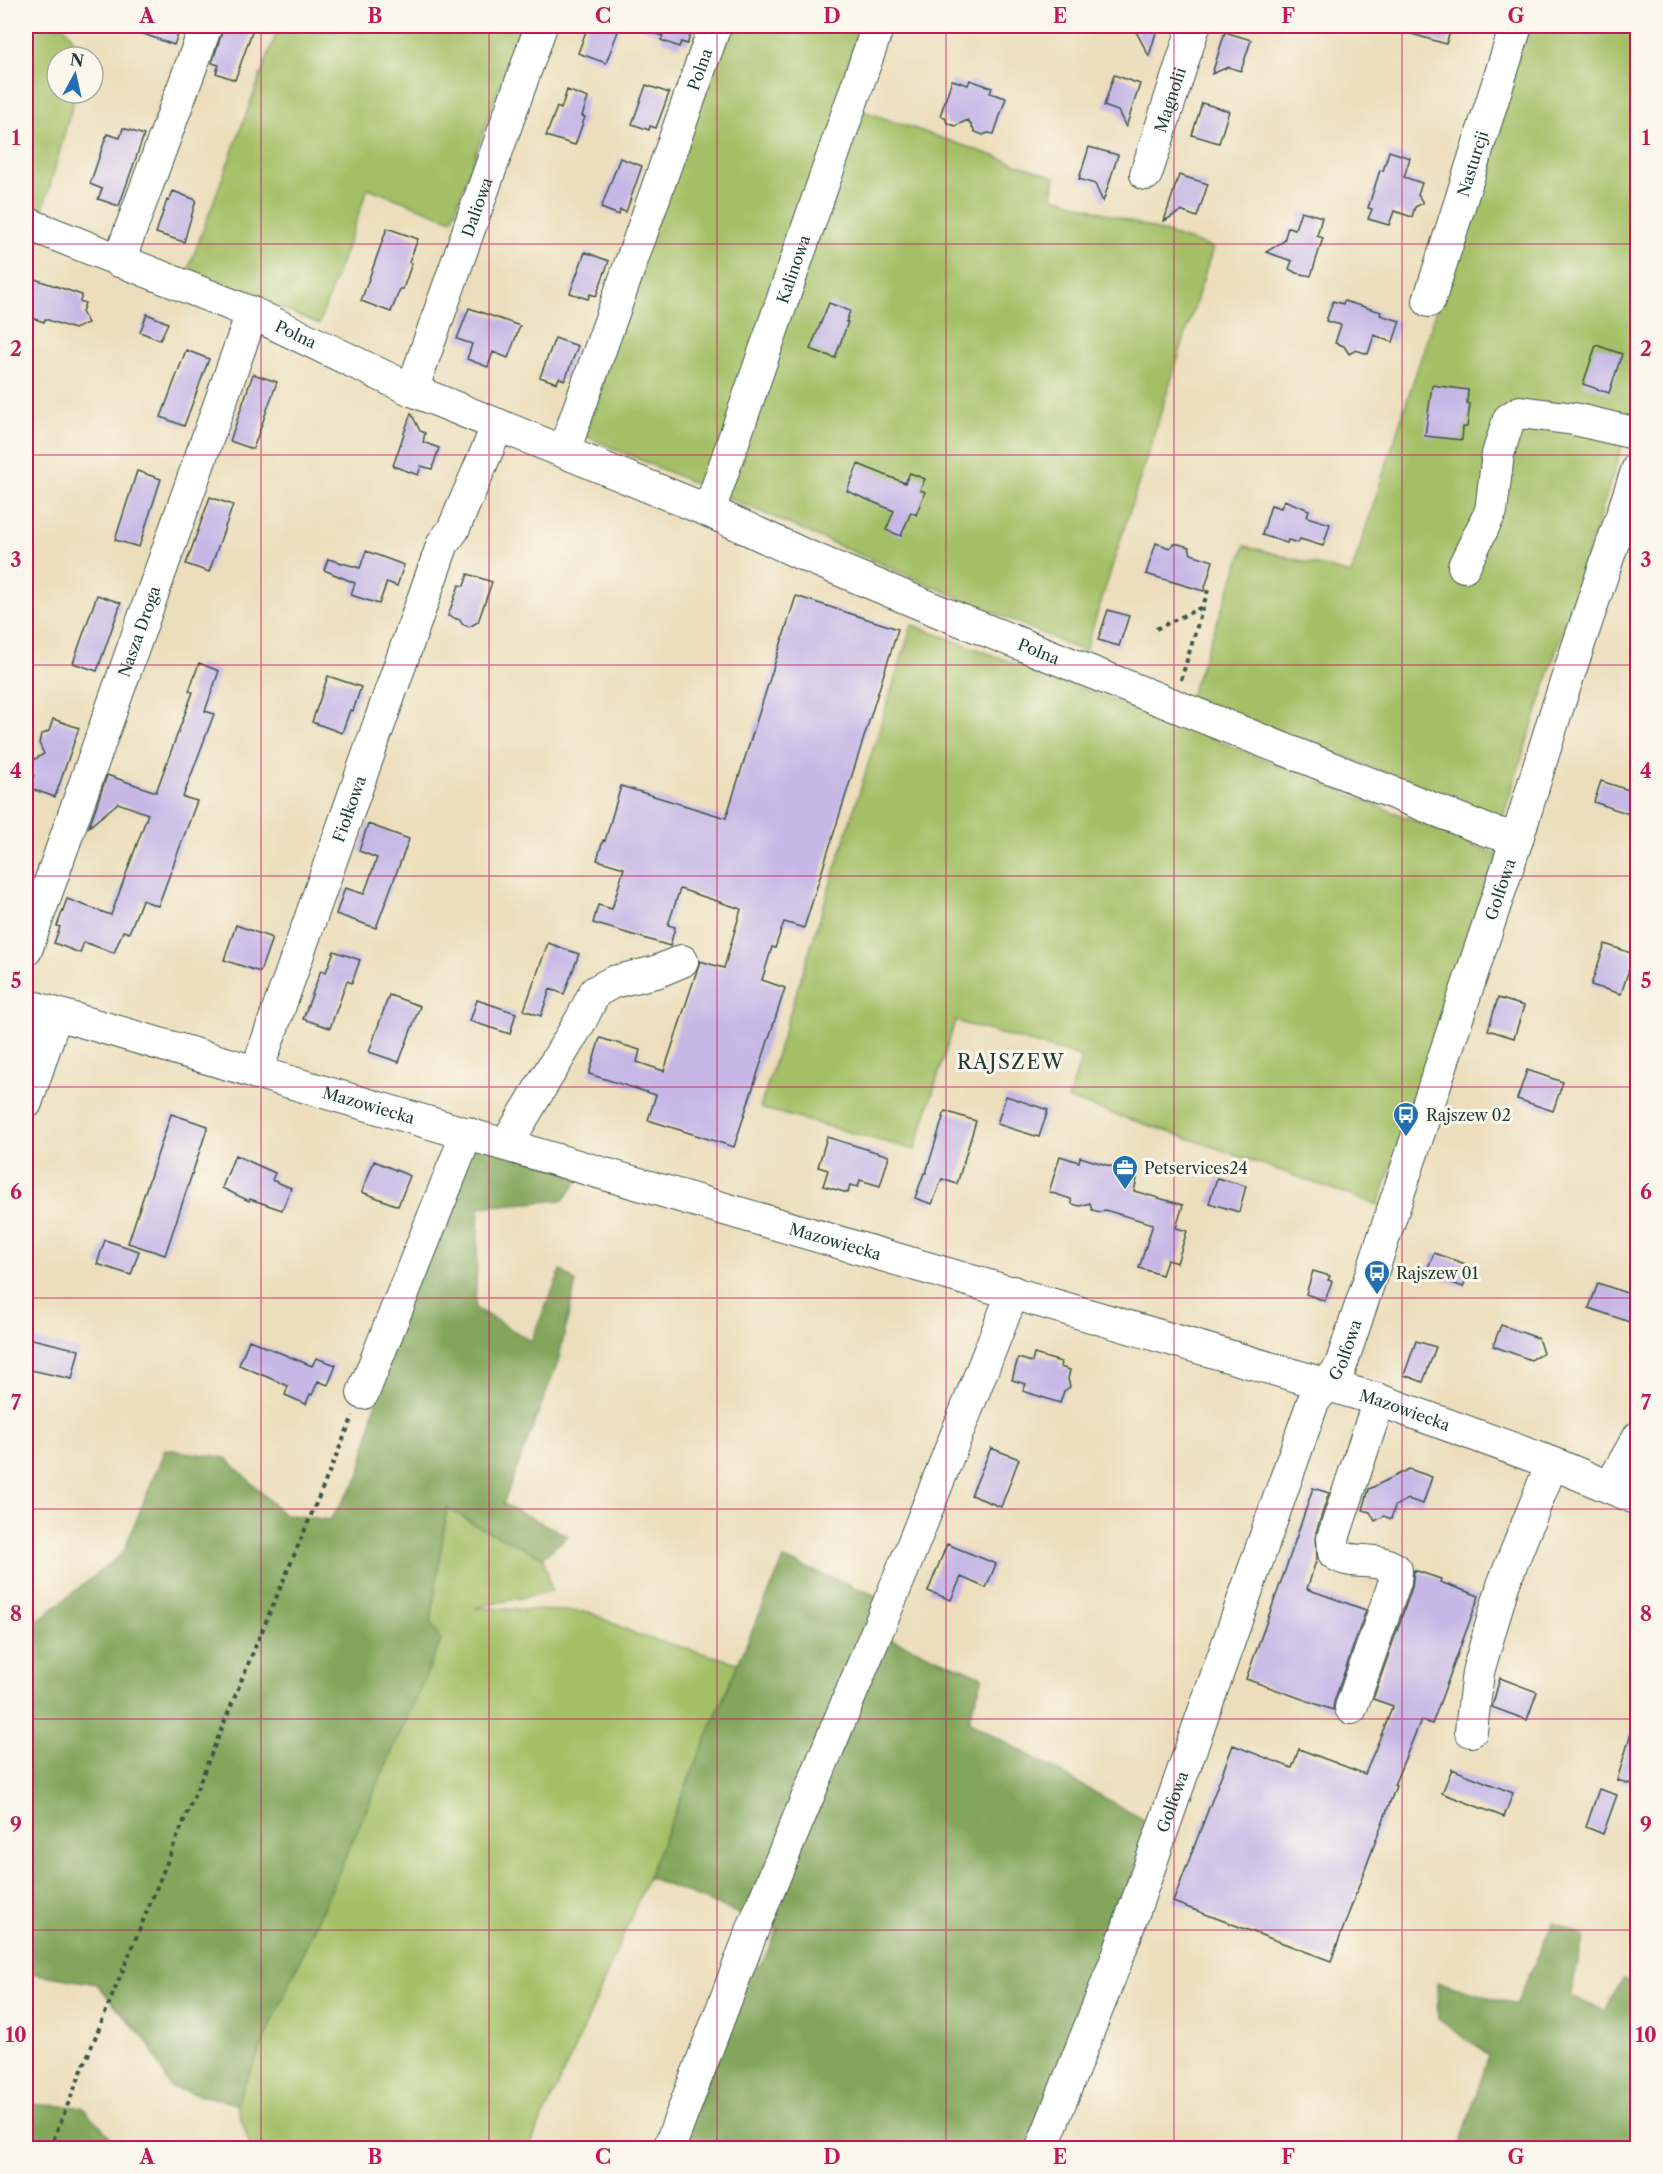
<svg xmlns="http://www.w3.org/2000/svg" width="1663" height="2174" font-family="'Libre Caslon Text',serif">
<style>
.green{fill:#a4bf66;stroke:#627e4d;stroke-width:1.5}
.forest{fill:#83a65b;stroke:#517248;stroke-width:1.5}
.building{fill:#c6b7e6}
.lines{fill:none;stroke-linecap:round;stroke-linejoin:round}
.minor-casing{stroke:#3e5548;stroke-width:34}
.path{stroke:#3e5548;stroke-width:4;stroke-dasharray:4.5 4.5;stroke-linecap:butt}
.minor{stroke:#fff;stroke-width:32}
.grid{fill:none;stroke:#c2185b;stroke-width:1.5;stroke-opacity:0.55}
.labels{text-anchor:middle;stroke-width:6;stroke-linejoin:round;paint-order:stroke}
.street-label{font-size:16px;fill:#1f3d34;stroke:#fbf7ec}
.poi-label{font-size:16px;fill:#1f3d34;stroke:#fbf7ec;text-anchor:start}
.quarter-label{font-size:20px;letter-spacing:1.5px;fill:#1f3d34;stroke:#fbf7ec}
.neatline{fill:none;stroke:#c2185b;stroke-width:2}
.grid-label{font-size:20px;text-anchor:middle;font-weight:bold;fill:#c2185b}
</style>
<rect width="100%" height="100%" fill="#fbf7ec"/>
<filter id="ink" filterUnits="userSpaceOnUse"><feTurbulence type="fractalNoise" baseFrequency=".0167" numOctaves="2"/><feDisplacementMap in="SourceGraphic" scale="12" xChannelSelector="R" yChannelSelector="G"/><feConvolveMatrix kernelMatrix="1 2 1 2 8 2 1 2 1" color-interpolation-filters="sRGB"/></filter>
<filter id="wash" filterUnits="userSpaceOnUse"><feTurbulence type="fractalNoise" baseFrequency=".008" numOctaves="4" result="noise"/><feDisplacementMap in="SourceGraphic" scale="24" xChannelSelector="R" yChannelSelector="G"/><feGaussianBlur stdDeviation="1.35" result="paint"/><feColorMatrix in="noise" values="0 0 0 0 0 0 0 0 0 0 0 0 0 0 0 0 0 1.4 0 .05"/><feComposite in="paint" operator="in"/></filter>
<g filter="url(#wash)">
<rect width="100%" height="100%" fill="#ecdebc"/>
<path class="green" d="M26,26H64L86,57H57V93H76L35,238L26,233Z
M279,26H521L452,220L368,188L319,324L188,270Z
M713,26H860L837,102L1055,177L1052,196L1213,248L1085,652L569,429Z
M1528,26H1637V400L1502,819L1190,696L1245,546L1351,574Z
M912,625L1180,725L1498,855L1378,1205L1190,1139L1068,1099L1082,1057L955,1021L915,1150L760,1108Z
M447,1507L475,1525L543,1557L552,1591L474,1608L589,1612L638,1635L738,1663L589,2017L529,2148H251L236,2104L441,1641L431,1622Z"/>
<path class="forest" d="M454,1136L584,1174L563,1200L479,1207L475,1308L531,1341L561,1270L576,1282L558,1362L503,1504L568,1536L543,1557L475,1525L447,1507L431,1622L441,1641L236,2104L170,2087L149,2044L97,1984L26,1972V1630L123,1553L165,1449L226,1458L283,1514L330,1520L359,1477L402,1286Z
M784,1559L880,1597L744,1916L648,1877L738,1663Z
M888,1638L983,1677L968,1721L1153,1825L1026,2148H679L751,1970L762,1963L778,1929L767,1925Z
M1553,1922L1584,1936L1570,1997L1606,2011L1622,1979L1637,1984L1638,2058H1635L1638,2060L1637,2148H1459L1489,2055L1438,2019L1437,1982L1516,2005Z
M26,2104L82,2107L121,2148H26Z"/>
<g id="blocks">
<path class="building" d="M127,26H181L174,45L127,28Z
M224,26H254L235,80L216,73L219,65L212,63Z
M588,26H620L606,63L578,53Z
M642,26H694L687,44L681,42L679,47L661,40L663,36L642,29Z
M1133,26H1158L1149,56Z
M1398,26H1452L1446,44L1398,30Z
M1225,32L1251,40L1241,71L1228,67L1212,74Z
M1114,75L1140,84L1126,127L1118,111L1104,106Z
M952,80L968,85L970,80L992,88L990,93L1006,98L994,134L988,133L983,135L975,132L968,120L955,126L947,123L945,117L940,116Z
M646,85L669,93L656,128L650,126L649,130L632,124Z
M567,90L588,98L582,116L585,117L575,145L546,136L557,107L561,109Z
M1202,103L1229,111L1219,143L1192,135Z
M123,128L144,135L119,206L98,199L102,189L90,184L107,134L120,138Z
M1089,147L1118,155L1103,202L1095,184L1079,179Z
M1389,151L1410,158L1404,177L1422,183L1418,195L1423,203L1415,207L1412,217L1394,211L1389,225L1368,219L1372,209L1368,208L1380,170L1383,171Z
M620,158L642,166L626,212L620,210L619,215L601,208Z
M1179,175L1208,184L1197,217L1181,211L1164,221Z
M173,191L196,200L184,242L156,233L167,200L169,201Z
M1301,211L1322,217L1317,236L1323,238L1311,276L1296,273L1289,269L1292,261L1266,252L1284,241L1288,227L1295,229Z
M387,228L418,239L409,262L412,263L403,289H400L391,312L361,301Z
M585,252L609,261L596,296L590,294L588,299L570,293Z
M26,276L82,295L80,301L85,303L82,312L88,323L74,329L45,319L44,322L26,316Z
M1333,301L1343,304L1344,301L1381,312L1380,315L1400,321L1393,342L1374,335L1368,354L1356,350L1349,354L1344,346L1335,343L1341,325L1326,321Z
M829,303L850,311L846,322H848L835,358L810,349Z
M469,308L520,326L508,358L493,352L488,367L467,359L472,344L457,339Z
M147,314L168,323L160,340L140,332Z
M555,338L578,346L565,380L559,378L557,383L540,377Z
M1596,345L1622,354L1609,393L1583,384Z
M186,350L209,359L184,426L161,417Z
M253,374L277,382L253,449L230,441Z
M1432,385L1468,390L1467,403L1470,404L1467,427H1463L1462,440L1425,436Z
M411,413L420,431L425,433L423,442L439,448L432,469L421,466L418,475L393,466Z
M858,464L905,483L910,473L925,479L920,490L925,492L916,515L911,512L901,536L886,530L894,511L847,491Z
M137,471L161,479L139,547L115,540Z
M210,497L233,505L209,572L186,564Z
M1284,500L1309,510L1307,517L1330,524L1323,546L1300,539L1298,543L1288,540L1287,543L1262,535L1271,505L1281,508Z
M1156,543L1170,548L1173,544H1179L1189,547L1191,554L1213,561L1204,591L1146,574Z
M366,551L404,565L397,586L387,582L379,604L351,595L355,583L324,570L328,559L360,568Z
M468,574L492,582L478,622L469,627L462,624L460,620L448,616L459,585L464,586Z
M97,595L121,603L97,671L73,663Z
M796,596L898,629L804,928L784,922L775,948L772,947L762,980L785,988L734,1147L648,1120L656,1095L589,1074L600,1038L640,1050L637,1062L664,1071L700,961L724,968L741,909L680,889L668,925L675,927L670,946L593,923L598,905L612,909L624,868L597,860L603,840L605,841L621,786L726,818Z
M1108,610L1129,616L1119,646L1098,640Z
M199,663L219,671L205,711L214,714L183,797L197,801L158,906L142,900L129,933L123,931L114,953L84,942L80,953L54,943L60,927L57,926L67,899L111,915L148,814L118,803L89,827L107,775L156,792L193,692L189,691Z
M328,676L361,687L353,711L350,710L342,733L312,722Z
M53,719L79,728L55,797L29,788L34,775L30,768L33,760L44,754L39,743L41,735L49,731Z
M1601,781L1638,793V817L1594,802Z
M368,824L409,839L376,928L336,914L345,888L364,894L377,858L359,851Z
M236,925L272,938L260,972L224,960Z
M548,943L579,954L564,994L550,989L541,1016L524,1010Z
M1605,944L1634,954L1621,994L1591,985Z
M334,951L360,960L352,983L347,981L330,1028L303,1019L321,970L326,972Z
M389,995L420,1006L399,1062L369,1052Z
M1498,998L1524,1006L1514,1038L1488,1030Z
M477,1000L516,1013L510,1034L470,1021Z
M1527,1070L1563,1082L1553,1111L1517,1099Z
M1006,1096L1048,1110L1039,1137L997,1124Z
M945,1111L976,1121L957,1184L942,1179L932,1204L915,1198L924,1173H926Z
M171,1114L208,1126L165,1255L128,1243Z
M827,1137L889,1156L880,1186L860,1180L858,1187L850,1185L848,1193L823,1186L828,1170L818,1167Z
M235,1155L275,1173L272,1180L291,1188L282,1210L250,1199L249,1201L222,1188Z
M1060,1156L1079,1162L1080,1157L1120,1169L1119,1173L1137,1179L1134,1191L1183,1205L1176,1228L1187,1231L1177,1263L1167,1260L1162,1275L1139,1268L1153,1224L1105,1210L1100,1212L1092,1210L1090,1203L1080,1206L1072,1204L1071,1199L1049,1192Z
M374,1161L410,1176L398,1206L362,1192Z
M1217,1178L1246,1186L1239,1212L1209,1203Z
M105,1240L139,1251L131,1275L97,1264Z
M1434,1253L1471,1266L1463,1287L1426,1273Z
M1313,1271L1330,1276L1328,1280L1332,1281L1325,1301L1306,1294Z
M1598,1283L1638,1297V1325L1589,1308Z
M1501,1325L1538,1338L1543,1353L1531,1360L1493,1346Z
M28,1338L79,1350L72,1379L26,1369Z
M249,1340L312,1366L316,1358L336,1365L328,1385L318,1381L312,1395L310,1394L306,1404L285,1395L288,1386L239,1365Z
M1416,1341L1436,1347L1423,1382L1404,1375Z
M1034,1354L1061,1362L1060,1367L1070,1370L1068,1379L1070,1387L1064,1391L1060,1403L1023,1391L1026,1384L1012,1380L1018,1358L1032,1362Z
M991,1448L1019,1459L1001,1507L971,1495Z
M1409,1469L1432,1477L1423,1504L1408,1499L1395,1506L1391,1519L1384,1516L1375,1521L1370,1512L1363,1510L1369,1489Z
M1313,1488L1329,1493L1316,1532L1317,1558L1307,1589L1366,1610L1334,1702L1333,1710L1246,1679L1287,1565Z
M947,1544L996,1564L986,1588L961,1577L951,1600L928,1591Z
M1414,1570L1441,1579L1440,1582L1479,1596L1432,1724L1421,1720L1394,1785L1396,1786L1331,1961L1173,1902L1233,1745L1292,1768L1299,1749L1365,1774L1393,1706L1373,1699L1412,1587Z
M1500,1678L1537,1692L1527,1720L1492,1707Z
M1633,1726L1638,1727V1786L1617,1780Z
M1452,1769L1513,1793L1504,1817L1442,1793Z
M1599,1789L1617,1795L1603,1834L1586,1827Z"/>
</g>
</g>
<g filter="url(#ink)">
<use href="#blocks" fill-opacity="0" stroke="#3e5548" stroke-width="1.5"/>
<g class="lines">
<defs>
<g id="minor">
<path id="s1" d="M1146,174L1194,26"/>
<path id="s2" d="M26,223L252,313L412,390L709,511L802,554L943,613L1486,830L1517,839"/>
<path d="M119,261L206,26"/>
<path id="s3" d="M1429,301L1516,26"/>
<path id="s4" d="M412,390L541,26"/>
<path id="s5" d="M564,451L715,26"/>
<path id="s6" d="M709,511L878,26"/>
<path d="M1464,566L1491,511L1498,454L1509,419L1520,412L1574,419L1638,434"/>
<path id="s7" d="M26,950L252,313"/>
<path id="s8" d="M26,1005L1379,1400L1552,1463L1638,1499"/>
<path id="s9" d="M256,1073L443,543L453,530L498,425"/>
<path d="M26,1103L56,1014"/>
<path d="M506,1145L581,1020L595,992L613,982L656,972L682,961"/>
<path d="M363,1393L467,1133"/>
<path d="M1610,1487L1638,1438"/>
<path d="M1351,1708L1395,1581L1396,1570C1377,1555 1352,1567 1334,1553L1333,1538L1379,1400"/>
<path d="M1471,1731L1478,1672L1503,1585L1552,1463"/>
<path d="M669,2148L757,1918L906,1562L1013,1292"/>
<path id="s10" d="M1042,2148L1118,1956L1313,1402L1340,1368L1517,839L1555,715L1638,468"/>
</g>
</defs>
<use href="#minor" class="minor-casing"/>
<path class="path" d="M1156,629L1202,607
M1181,680L1208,590
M50,2148L251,1657L353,1416"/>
<use href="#minor" class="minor"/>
</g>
</g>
<path class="grid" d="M261,26V2148M489,26V2148M717,26V2148M946,26V2148M1174,26V2148M1402,26V2148M26,244H1638M26,455H1638M26,665H1638M26,876H1638M26,1087H1638M26,1298H1638M26,1509H1638M26,1719H1638M26,1930H1638"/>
<defs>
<symbol id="bus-pin" viewBox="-11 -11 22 30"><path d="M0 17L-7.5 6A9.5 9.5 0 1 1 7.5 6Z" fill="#1f6fb2" stroke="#fbf7ec"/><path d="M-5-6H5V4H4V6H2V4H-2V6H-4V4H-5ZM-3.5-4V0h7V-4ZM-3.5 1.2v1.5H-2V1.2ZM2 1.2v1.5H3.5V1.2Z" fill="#fff"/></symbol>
<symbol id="office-pin" viewBox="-11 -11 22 30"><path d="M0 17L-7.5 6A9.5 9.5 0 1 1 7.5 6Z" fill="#1f6fb2" stroke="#fbf7ec"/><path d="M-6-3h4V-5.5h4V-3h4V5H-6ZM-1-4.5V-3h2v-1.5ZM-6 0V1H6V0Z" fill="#fff"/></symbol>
</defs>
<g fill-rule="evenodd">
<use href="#bus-pin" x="1391" y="1100" width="30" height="40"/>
<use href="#office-pin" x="1110" y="1153" width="30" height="40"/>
<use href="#bus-pin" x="1362" y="1258" width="30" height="40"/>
</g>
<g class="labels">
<g class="street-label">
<text dy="6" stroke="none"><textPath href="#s5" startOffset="405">Polna</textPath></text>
<text dy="6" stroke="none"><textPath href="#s1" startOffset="78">Magnolii</textPath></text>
<text dy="6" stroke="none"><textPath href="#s3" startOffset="144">Nasturcji</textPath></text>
<text dy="6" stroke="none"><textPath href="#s4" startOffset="194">Daliowa</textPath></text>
<text dy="6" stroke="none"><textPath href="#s6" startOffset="256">Kalinowa</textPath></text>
<text dy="6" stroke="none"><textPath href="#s2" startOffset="292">Polna</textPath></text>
<text dy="6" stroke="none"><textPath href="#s7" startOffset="338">Nasza Droga</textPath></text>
<text dy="6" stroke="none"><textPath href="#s2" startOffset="1100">Polna</textPath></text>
<text dy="6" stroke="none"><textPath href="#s9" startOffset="280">Fiołkowa</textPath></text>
<text dy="6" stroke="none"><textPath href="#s10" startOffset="1342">Golfowa</textPath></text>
<text dy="6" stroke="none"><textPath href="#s8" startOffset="357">Mazowiecka</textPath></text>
<text dy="6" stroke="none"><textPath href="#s8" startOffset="843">Mazowiecka</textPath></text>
<text dy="6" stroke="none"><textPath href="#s10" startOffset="856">Golfowa</textPath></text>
<text dy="6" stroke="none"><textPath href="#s8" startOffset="1437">Mazowiecka</textPath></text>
<text dy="6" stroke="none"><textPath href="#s10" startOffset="370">Golfowa</textPath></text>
</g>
<g class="poi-label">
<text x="1426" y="1121">Rajszew 02</text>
<text x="1144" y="1174">Petservices24</text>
<text x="1396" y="1279">Rajszew 01</text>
</g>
<g class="quarter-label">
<text x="1011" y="1069">RAJSZEW</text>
</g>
</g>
<rect width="1663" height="2174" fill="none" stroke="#fbf7ec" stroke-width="66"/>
<g transform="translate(75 75) rotate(8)"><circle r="28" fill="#fbf7ec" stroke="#a3ada2" stroke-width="1.5"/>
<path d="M0-4.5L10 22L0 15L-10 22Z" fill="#1f6fb2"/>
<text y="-9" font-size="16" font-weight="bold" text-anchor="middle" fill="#1f3d34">N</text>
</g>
<rect x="33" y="33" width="1597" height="2108" class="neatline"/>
<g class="grid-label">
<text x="147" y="23">A</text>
<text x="375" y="23">B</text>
<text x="603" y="23">C</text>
<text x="832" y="23">D</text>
<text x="1060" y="23">E</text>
<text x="1288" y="23">F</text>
<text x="1516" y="23">G</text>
<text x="16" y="145">1</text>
<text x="1646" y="145">1</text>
<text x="16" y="356">2</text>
<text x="1646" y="356">2</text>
<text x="16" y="567">3</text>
<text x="1646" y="567">3</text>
<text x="16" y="778">4</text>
<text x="1646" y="778">4</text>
<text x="16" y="988">5</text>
<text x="1646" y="988">5</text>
<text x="16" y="1199">6</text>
<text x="1646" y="1199">6</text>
<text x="16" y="1410">7</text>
<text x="1646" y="1410">7</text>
<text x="16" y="1621">8</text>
<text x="1646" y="1621">8</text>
<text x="16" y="1832">9</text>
<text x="1646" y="1832">9</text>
<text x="16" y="2042">10</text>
<text x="1646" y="2042">10</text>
<text x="147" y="2164">A</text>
<text x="375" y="2164">B</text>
<text x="603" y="2164">C</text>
<text x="832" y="2164">D</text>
<text x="1060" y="2164">E</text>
<text x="1288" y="2164">F</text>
<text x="1516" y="2164">G</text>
</g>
</svg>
